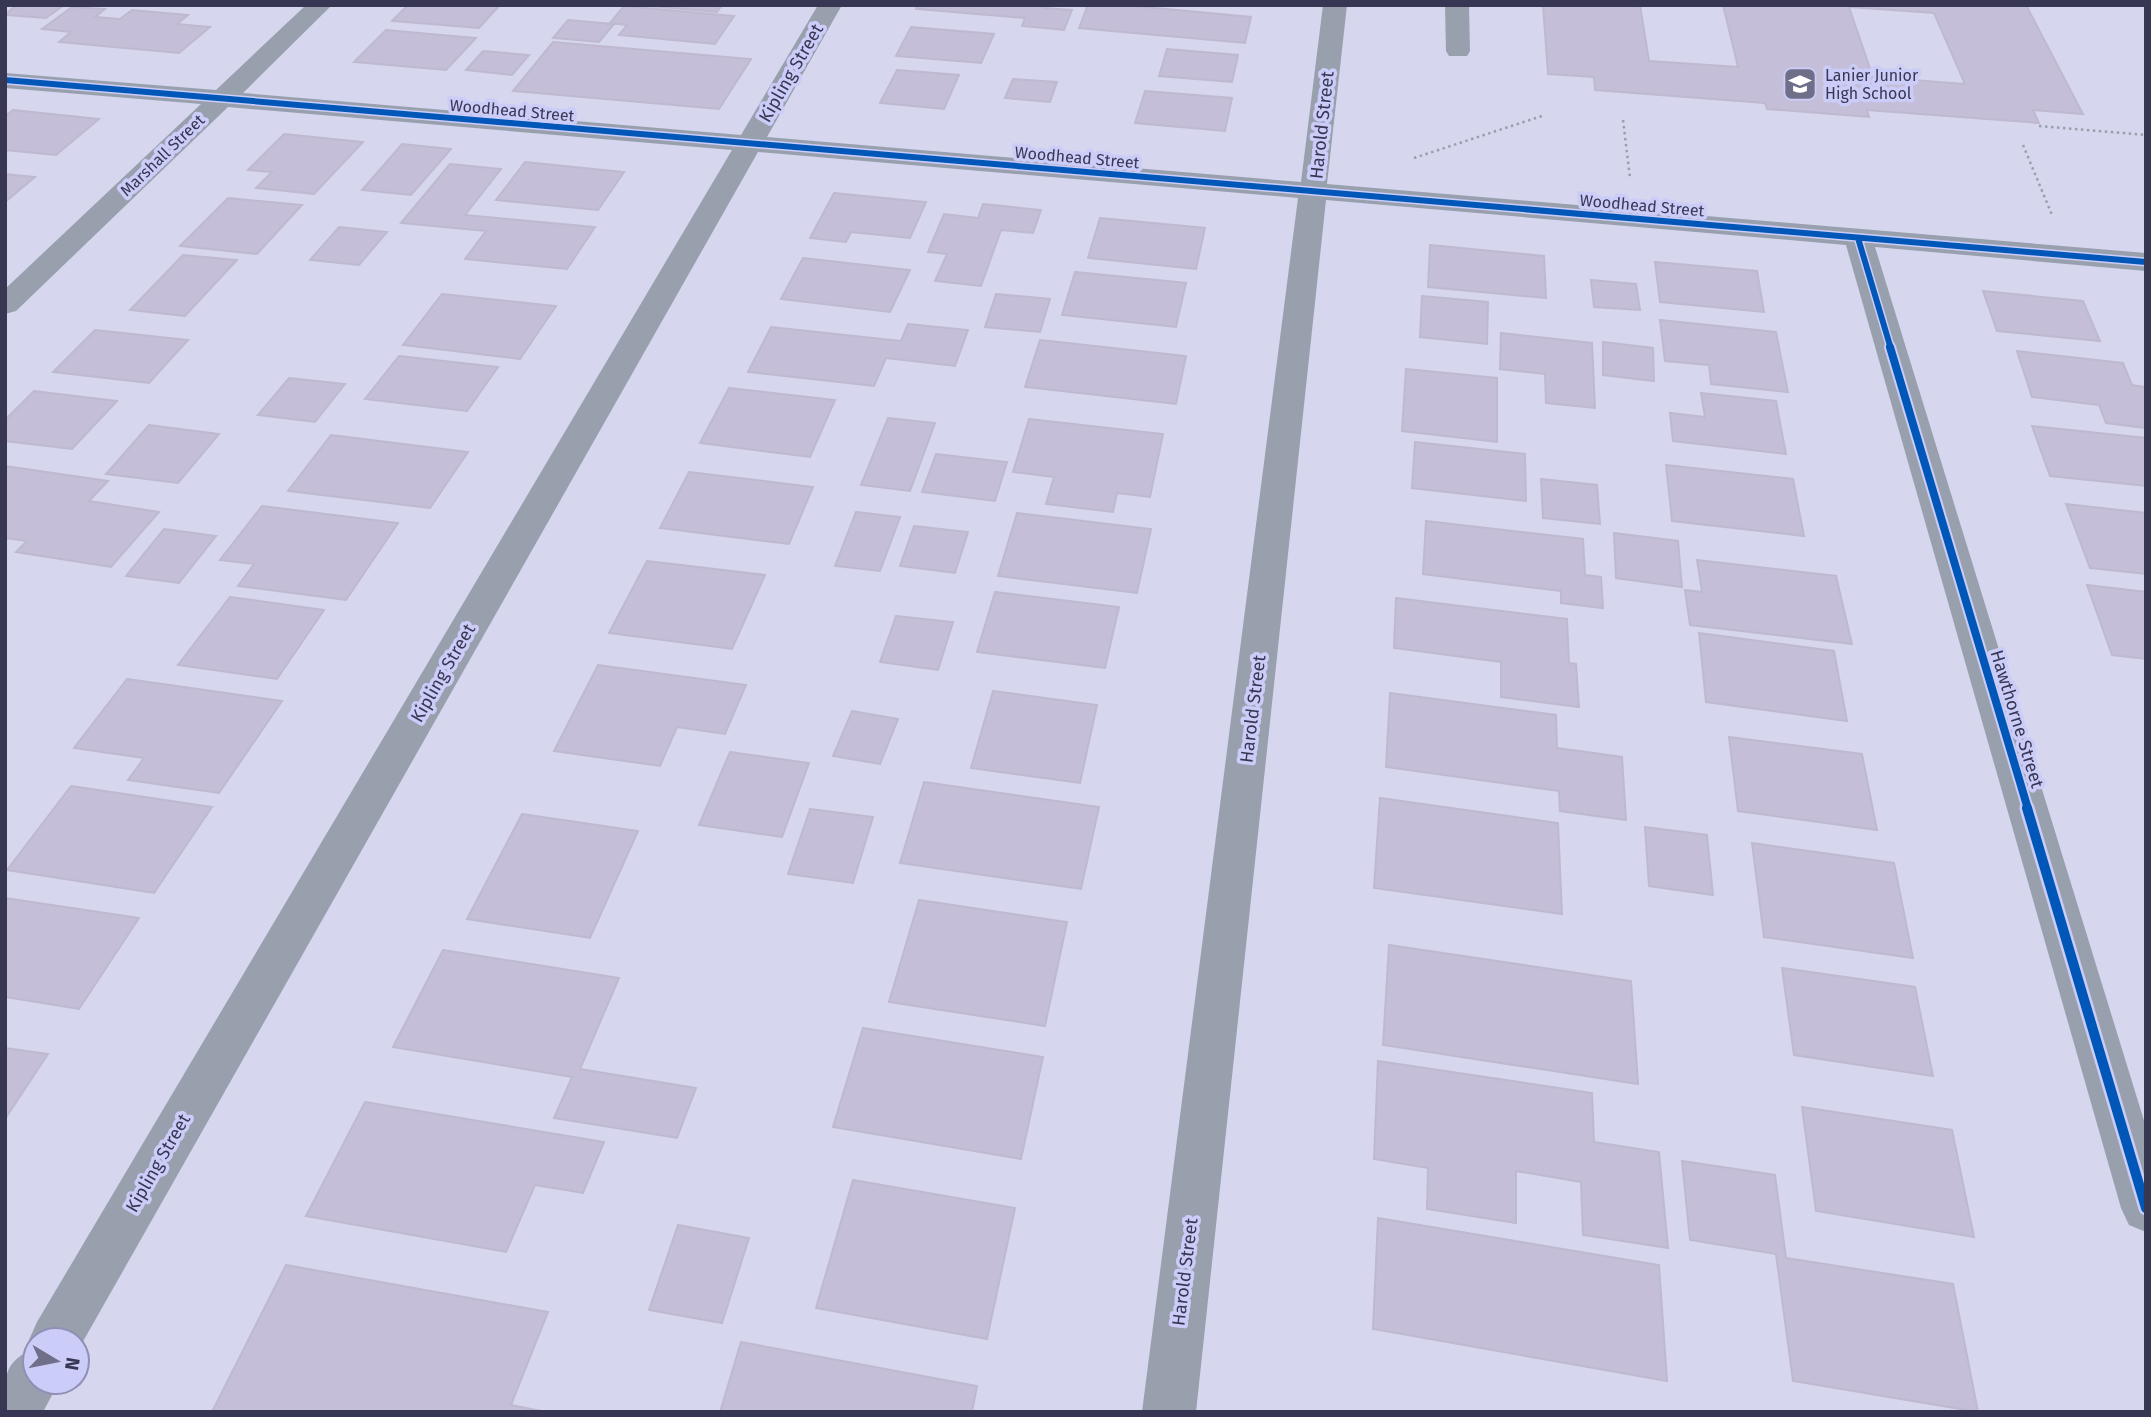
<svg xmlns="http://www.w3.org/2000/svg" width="2151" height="1417" font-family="'Fira Sans',sans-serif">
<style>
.building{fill:#c4bed8;stroke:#beb9d0;stroke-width:2;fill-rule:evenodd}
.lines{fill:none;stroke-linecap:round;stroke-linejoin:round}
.path{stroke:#9a9fab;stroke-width:2.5;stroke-dasharray:2.5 3.5;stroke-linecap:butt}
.minor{fill:#99a0ad;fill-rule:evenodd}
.cycleway-far2-casing{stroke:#cbccf8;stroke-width:9}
.cycleway-far1-casing{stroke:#cbccf8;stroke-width:12}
.cycleway-casing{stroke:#cbccf8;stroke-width:15}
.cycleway-far2{stroke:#0057b8;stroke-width:6}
.cycleway-far1{stroke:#0057b8;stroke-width:8}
.cycleway{stroke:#0057b8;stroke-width:10}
.labels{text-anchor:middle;stroke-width:7;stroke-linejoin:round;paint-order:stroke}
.far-poi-label{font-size:16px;fill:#373754;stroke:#cbccf8;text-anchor:start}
.far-street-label{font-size:16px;fill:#373754;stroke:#cbccf8}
.street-label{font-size:18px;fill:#373754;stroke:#cbccf8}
</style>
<rect width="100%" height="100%" fill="#d6d6ee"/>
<path class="building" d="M16,5H64L46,18L5,15Z
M408,5H500L479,28L392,21Z
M638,5H722L717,12Z
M918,5H1045L1044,8L1072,10L1064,30L1022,26L1025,18L916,9Z
M1088,5H1123L1251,17L1245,43L1079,28Z
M1543,5H1640L1649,61L1738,67L1723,5H2026L2083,114L2033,110L2039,123L1867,110L1869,117L1767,109L1765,103L1595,90L1594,77L1548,74ZM1849,7L1934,13L1965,84L1873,77Z
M624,6L734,16L715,44L619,35L627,25L610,23Z
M72,7L105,9L95,17L120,19L132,10L188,15L177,24L210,27L179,53L59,42L71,32L42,29Z
M568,20L614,24L599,42L553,38Z
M911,27L994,34L981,63L896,56Z
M386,30L476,38L446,70L354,62Z
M553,42L751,59L719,109L513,91Z
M1167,49L1238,55L1232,82L1159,76Z
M483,51L529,55L512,75L466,70Z
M897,70L959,75L944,109L880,103Z
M1013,79L1057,82L1050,102L1005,98Z
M1145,91L1232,98L1225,131L1135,123Z
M13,110L99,119L56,155L5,150V116Z
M284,134L363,142L314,194L256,188L272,172L248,170Z
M402,144L451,149L411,195L362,190Z
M525,162L624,172L598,210L496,200Z
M450,164L501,169L465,215L595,227L567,269L465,259L486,231L401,223Z
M5,174L35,177L5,202Z
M834,193L926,202L910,238L851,232L846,242L810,238Z
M228,198L302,205L257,254L180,246Z
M983,204L1041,210L1033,233L1001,230L981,286L935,281L947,254L928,252L944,214L978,218Z
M1100,218L1205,228L1196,269L1088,258Z
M339,227L387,232L359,265L310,260Z
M1430,245L1544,256L1546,298L1428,287Z
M183,255L237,260L185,316L130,310Z
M803,258L910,270L890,312L781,299Z
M1655,262L1757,271L1764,312L1660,302Z
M1075,272L1186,283L1176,327L1062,315Z
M1591,280L1636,284L1640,310L1594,307Z
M1983,291L2083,301L2100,341L1997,331Z
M442,294L556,306L520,359L403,345Z
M996,294L1050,299L1040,332L985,327Z
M1422,296L1488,302L1487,344L1420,337Z
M1660,320L1776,332L1788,392L1711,384L1709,365L1665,361Z
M908,324L968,330L955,366L886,358L874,386L748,372L771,327L901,341Z
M95,330L188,340L149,383L53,372Z
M1501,333L1592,343L1595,408L1546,403L1545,374L1500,369Z
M1040,340L1186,356L1176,404L1025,387Z
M1603,342L1653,348L1654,381L1603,375Z
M2017,351L2123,363L2132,385L2146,387V428L2106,423L2099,405L2032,397Z
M399,356L498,367L467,411L365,399Z
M1406,369L1497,378V442L1402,431Z
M289,378L345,384L315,422L258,415Z
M729,388L835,400L810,457L700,443Z
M34,391L117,401L72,449L5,441V420Z
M1701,393L1776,401L1786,454L1673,441L1670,413L1705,417Z
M888,418L935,423L910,491L861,485Z
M1029,419L1163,434L1150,497L1117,493L1113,512L1046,504L1054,477L1013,472Z
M149,425L219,434L178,483L106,474Z
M2032,426L2146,438V486L2050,476Z
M331,435L468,452L430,508L288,491Z
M1415,442L1525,454L1526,501L1412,488Z
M936,454L1007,462L995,501L922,492Z
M1666,465L1793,479L1804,536L1672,521Z
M5,466L108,481L89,501L159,512L111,567L16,552L27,541L5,538Z
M689,472L813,487L789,544L660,528Z
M1541,479L1597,485L1600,524L1543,518Z
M2066,504L2146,513V574L2090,568Z
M262,506L398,523L346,600L238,586L254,564L220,560Z
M856,512L900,517L880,571L835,566Z
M1017,513L1151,529L1137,593L998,576Z
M1426,521L1583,539L1585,575L1601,577L1603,608L1561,603V591L1423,574Z
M914,526L968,532L955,573L900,566Z
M164,529L216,536L179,583L126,576Z
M1614,533L1678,541L1682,587L1616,578Z
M1697,560L1836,576L1852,644L1690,625L1685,590L1702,592Z
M647,561L765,575L732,649L609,633Z
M2087,585L2146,592V659L2112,655Z
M995,592L1119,607L1105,668L977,652Z
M230,597L324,610L277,679L178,665Z
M1396,598L1567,619L1569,663L1576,664L1579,707L1501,697V662L1394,648Z
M896,616L953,622L938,670L880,662Z
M1699,633L1834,651L1847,721L1706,702Z
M598,665L746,685L725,734L677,727L660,766L554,751Z
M127,679L282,701L219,793L128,780L144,758L74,748Z
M993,691L1097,705L1080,783L971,768Z
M1390,693L1556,715L1557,748L1622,757L1626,820L1560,811L1559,791L1386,767Z
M852,711L898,719L880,764L833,756Z
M1729,737L1862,754L1877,830L1738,811Z
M730,752L809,763L782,837L699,825Z
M924,782L1099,807L1081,889L900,863Z
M71,786L212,807L154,893L7,870Z
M1380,798L1558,823L1562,914L1374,888Z
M810,809L873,817L853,883L788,874Z
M522,814L638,831L590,938L467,919Z
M1645,827L1707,835L1713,895L1649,886Z
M1752,843L1894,863L1913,958L1764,937Z
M5,898L139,918L79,1009L5,997Z
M919,900L1067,922L1045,1026L889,1002Z
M1389,945L1631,981L1638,1084L1383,1045Z
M443,950L619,978L580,1069L696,1088L677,1138L554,1118L572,1077L393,1047Z
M1782,968L1915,987L1933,1076L1794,1055Z
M863,1028L1043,1057L1021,1159L833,1127Z
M5,1048L48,1054L5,1119Z
M1378,1061L1592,1093L1594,1142L1659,1152L1668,1248L1583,1235L1581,1182L1516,1171V1223L1427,1209L1428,1168L1374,1159Z
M365,1102L604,1142L583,1193L535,1185L506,1252L306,1216Z
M1802,1107L1952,1130L1974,1237L1816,1211Z
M1682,1161L1775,1175L1786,1258L1953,1284L1978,1412L1793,1381L1776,1254L1690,1240Z
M853,1180L1015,1208L987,1339L816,1308Z
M1378,1218L1659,1265L1667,1381L1373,1329Z
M678,1225L749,1238L722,1323L649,1310Z
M286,1265L548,1312L511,1405L546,1412H212Z
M741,1342L977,1386L972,1412H720Z"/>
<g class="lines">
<path class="path" d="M1623,120L1630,178
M2039,126L2146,135
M2023,145L2052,215
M1414,158L1545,115"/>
<path class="minor" d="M306,5H332L243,93L741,135L818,5H842L767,137L1301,182L1323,5H1347L1327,184L2146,253V271L1875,247L2146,1127V1232L2129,1225L2121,1208L1846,245L1326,200L1196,1412H1142L1298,198L758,152L77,1352V1340H35V1382H59L43,1412H5C5,1381 1,1363 33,1349L29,1340L37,1322L732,150L228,107L16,311L5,314V289L201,104L5,88V73L216,90Z
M1445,5H1469L1470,51L1467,56H1449L1446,51Z"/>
<defs>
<path id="cycleway-far2" d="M5,80L2146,262
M1858,238L1891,349"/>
<path id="cycleway-far1" d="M1890,347L2028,809"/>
<path id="cycleway" d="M2027,808L2146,1208"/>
</defs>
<use href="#cycleway-far2" class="cycleway-far2-casing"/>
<use href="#cycleway-far1" class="cycleway-far1-casing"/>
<use href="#cycleway" class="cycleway-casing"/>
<use href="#cycleway-far2" class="cycleway-far2"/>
<use href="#cycleway-far1" class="cycleway-far1"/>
<use href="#cycleway" class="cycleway"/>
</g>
<defs>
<symbol id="school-square" viewBox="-11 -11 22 22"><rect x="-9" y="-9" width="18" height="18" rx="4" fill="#6f6f8a" stroke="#cbccf8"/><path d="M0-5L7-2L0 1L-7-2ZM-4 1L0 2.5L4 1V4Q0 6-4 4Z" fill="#fff"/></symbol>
</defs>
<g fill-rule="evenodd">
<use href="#school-square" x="1781" y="65" width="38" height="38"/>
</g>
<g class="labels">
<g class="far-poi-label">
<text x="1825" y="81">Lanier Junior<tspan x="1825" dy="18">High School</tspan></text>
</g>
<g class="far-street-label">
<text transform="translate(512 110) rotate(5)" y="6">Woodhead Street</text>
<text transform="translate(162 155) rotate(-44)" y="6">Marshall Street</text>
<text transform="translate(1077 157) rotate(5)" y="6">Woodhead Street</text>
<text transform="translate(1642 205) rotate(5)" y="6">Woodhead Street</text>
</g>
<g class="street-label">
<text transform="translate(791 73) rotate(-60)" y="6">Kipling Street</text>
<text transform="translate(1322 125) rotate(-84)" y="6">Harold Street</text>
<text transform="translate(443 673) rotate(-60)" y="6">Kipling Street</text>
<text transform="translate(1253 709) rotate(-83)" y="6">Harold Street</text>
<text transform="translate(2017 719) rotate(73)" y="6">Hawthorne Street</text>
<text transform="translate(158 1163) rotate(-60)" y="6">Kipling Street</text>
<text transform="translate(1185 1272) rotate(-83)" y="6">Harold Street</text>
</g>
</g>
<rect width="2151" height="1417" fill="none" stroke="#373754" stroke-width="14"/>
<g transform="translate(56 1361) rotate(100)"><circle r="33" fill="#cbccf8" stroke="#9090b6" stroke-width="2"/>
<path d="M0-5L12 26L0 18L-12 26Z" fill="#6f6f8a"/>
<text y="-10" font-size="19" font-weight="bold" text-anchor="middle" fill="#373754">N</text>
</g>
</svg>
